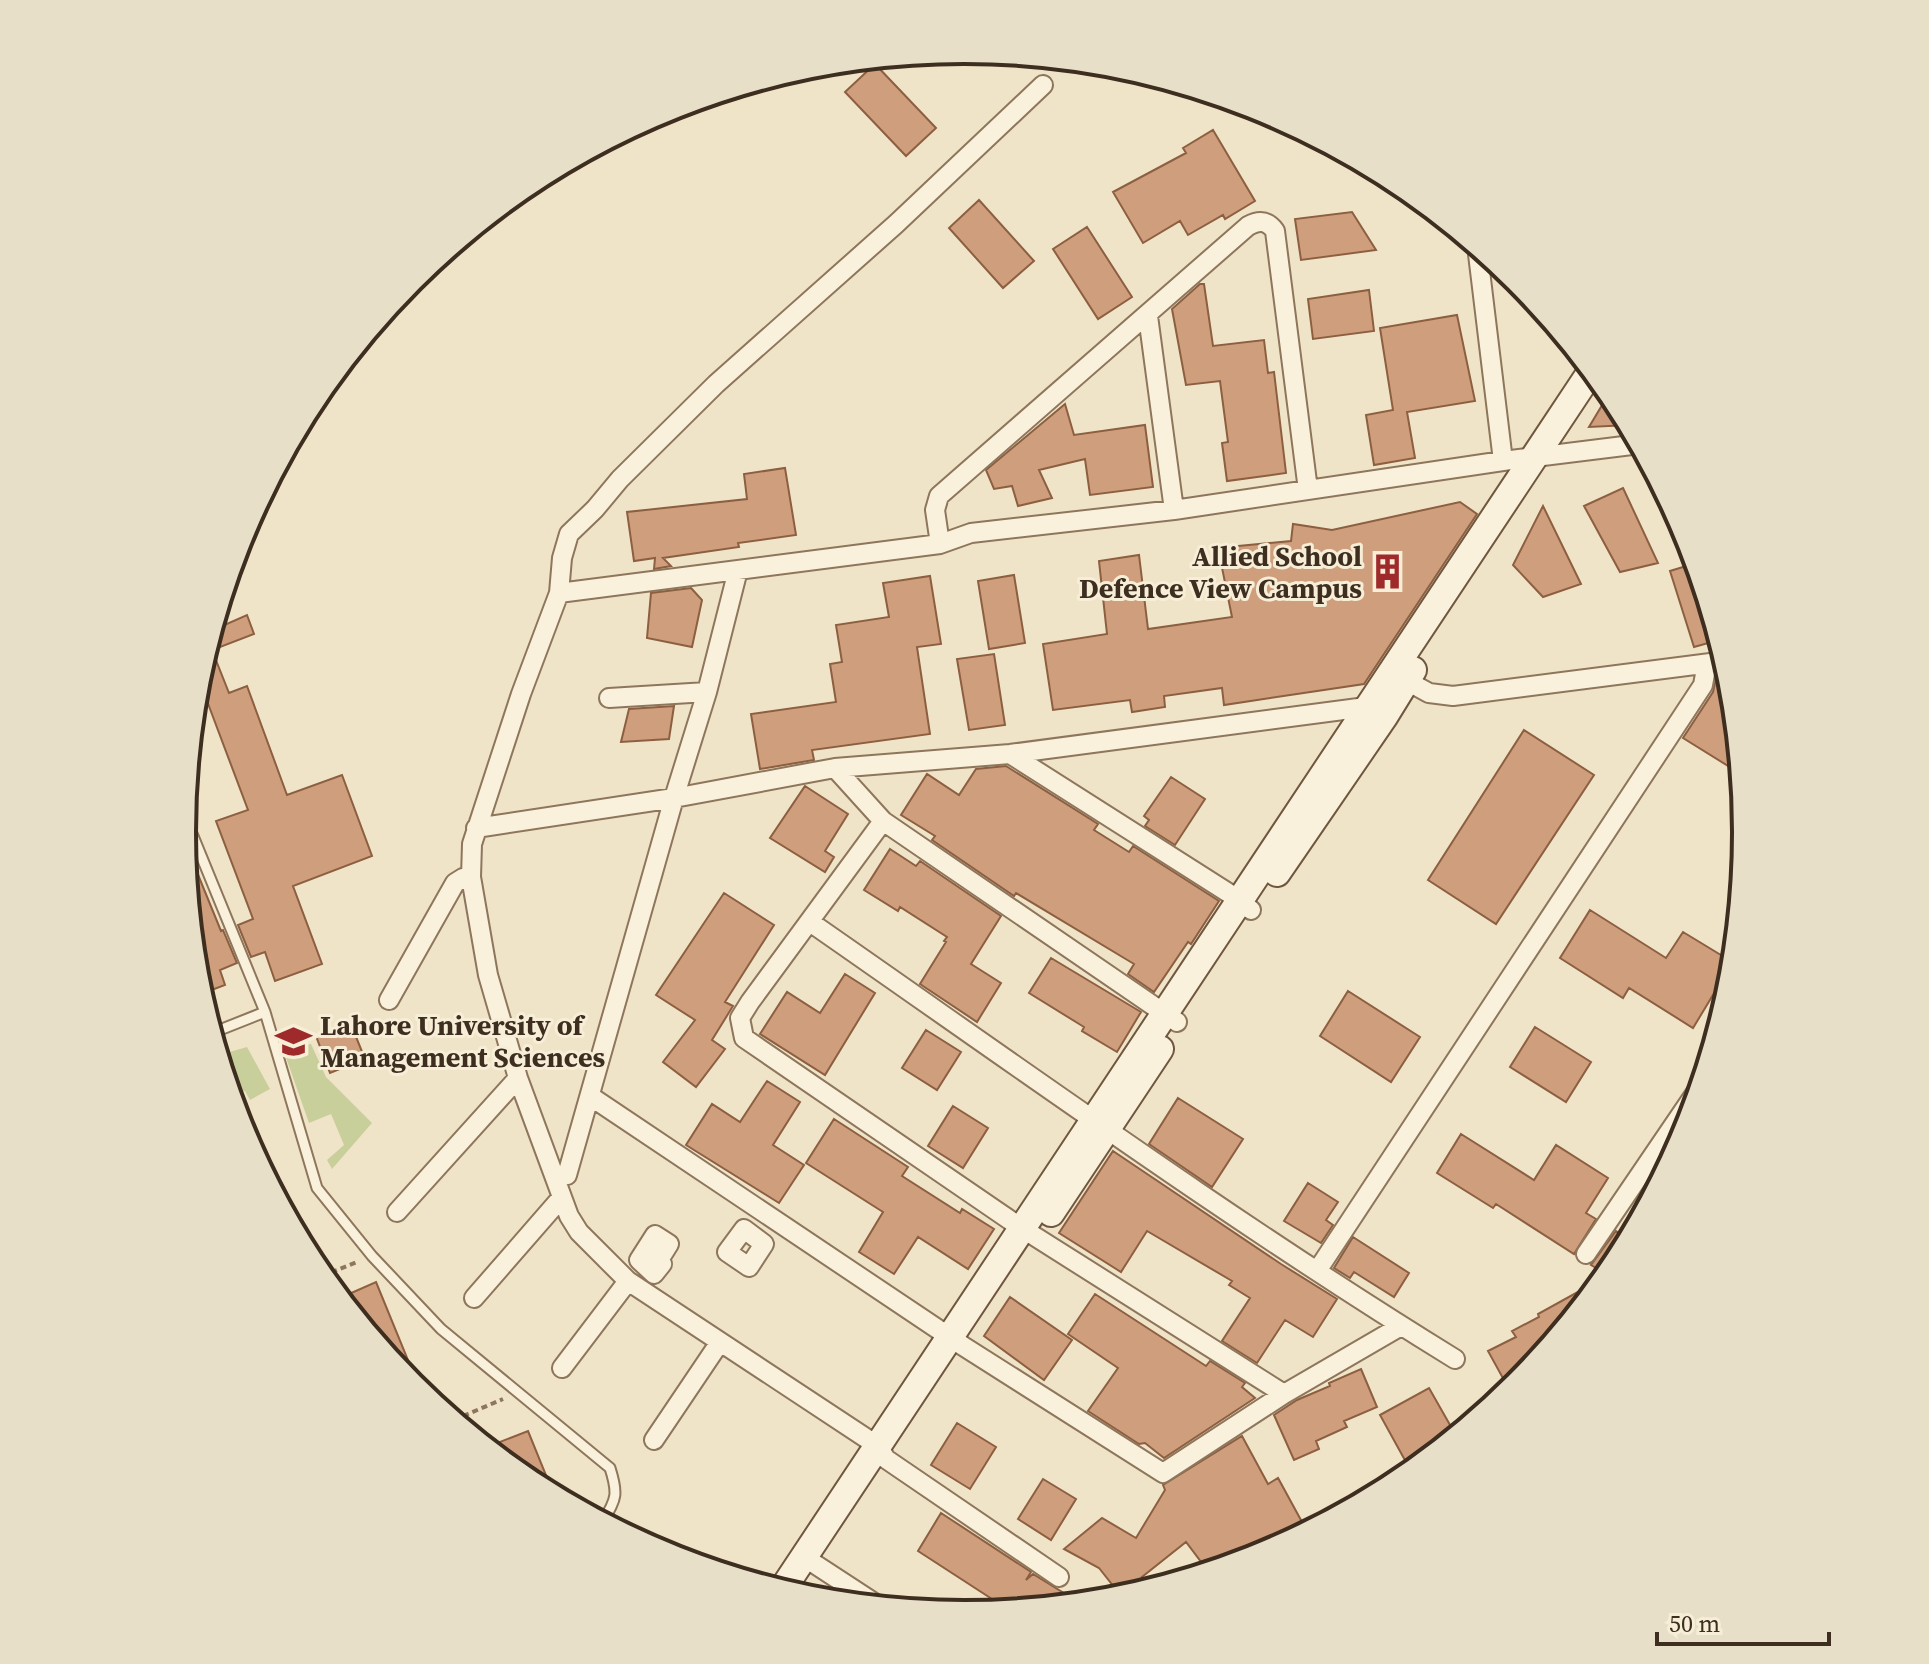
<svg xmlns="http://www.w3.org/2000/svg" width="1929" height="1664" font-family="'Source Serif 4',serif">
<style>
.green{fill:#c9cf9b}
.building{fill:#cf9f7d;stroke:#8d5f41;stroke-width:2}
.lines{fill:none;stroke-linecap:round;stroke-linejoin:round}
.lane-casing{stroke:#8d765c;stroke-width:13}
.street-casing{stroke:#8d765c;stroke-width:22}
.secondary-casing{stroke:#6f573f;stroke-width:30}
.path{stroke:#8d765c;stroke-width:4;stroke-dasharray:6 4;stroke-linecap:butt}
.lane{stroke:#faf1dc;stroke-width:9}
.street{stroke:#faf1dc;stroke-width:18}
.secondary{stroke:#faf1dc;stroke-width:26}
.labels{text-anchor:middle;stroke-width:6;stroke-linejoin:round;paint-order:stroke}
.poi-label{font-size:28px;font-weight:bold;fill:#3d2e20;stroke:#f7eed8;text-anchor:end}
.rim{fill:none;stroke:#3d2e20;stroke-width:4}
</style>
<rect width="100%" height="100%" fill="#f0e4c8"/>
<path class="green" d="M311,1044L326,1077L372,1123L332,1169L327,1160L344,1145L331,1114L309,1123L283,1049Z
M247,1047L270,1089L250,1100L245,1091L238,1092L227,1069L224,1070L219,1055Z"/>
<path class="building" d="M875,64L936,128L906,156L845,92Z
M1213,130L1255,201L1225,219L1223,215L1188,235L1180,221L1143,243L1113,192L1186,153L1183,148Z
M979,200L1034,261L1003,288L949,228Z
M1352,212L1376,250L1301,260L1295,219Z
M1087,227L1132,297L1098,319L1053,249Z
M1200,284H1204L1213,346L1264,340L1268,373L1274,372L1286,473L1227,481L1222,443L1228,442L1220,381L1186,385L1172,309Z
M1369,290L1374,331L1313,339L1308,299Z
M1457,315L1475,401L1407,412L1415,458L1374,465L1366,415L1393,410L1380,328Z
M1610,392L1629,425L1589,427Z
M1065,404L1074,435L1145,425L1153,487L1090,495L1085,459L1039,470L1052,498L1018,506L1012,486L994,489L986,470Z
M785,468L796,535L738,543L739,547L663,558L671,566L654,569L655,558L634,561L627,512L747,499L744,474Z
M1623,488L1658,563L1620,572L1584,506Z
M1460,502L1477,514L1364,684L1224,705L1222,688L1164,696L1165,707L1132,712L1130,700L1053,710L1043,644L1107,634L1099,561L1139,555L1148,629L1232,617L1218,548L1291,541L1293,524L1332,530Z
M1543,506L1581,584L1543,597L1513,565Z
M1696,563L1719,640L1694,647L1670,571Z
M1014,575L1025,643L989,649L978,581Z
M930,576L941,644L917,647L930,734L812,750L814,760L760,769L751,714L836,702L830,664L842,662L836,625L889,617L883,583Z
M691,588L702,600L692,647L647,638L651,593Z
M247,615L254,634L212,650L229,693L247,686L287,795L342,775L372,856L293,886L322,964L275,981L265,952L251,957L238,925L253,919L216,821L248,810L198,677L213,630Z
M994,654L1005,725L969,730L957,659Z
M1729,672L1732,680L1741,774L1683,738L1713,692L1717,674Z
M674,706L669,739L621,742L629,709Z
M1524,730L1594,775L1496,924L1428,880Z
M1006,766L1098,824L1094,830L1129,852L1133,846L1219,901L1191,944L1188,942L1154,992L1128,974L1134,964L1016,893L1014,896L932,840L935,836L901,815L927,774L959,795L976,769Z
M1171,777L1205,799L1175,845L1145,826L1149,820L1144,816Z
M805,786L848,814L825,851L834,857L825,872L770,838Z
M890,849L916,866L920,861L1001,916L971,964L1001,983L977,1022L920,984L946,942L944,941L947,937L900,907L898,911L864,890Z
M190,855L221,931L223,930L237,963L220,970L225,985L201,994L185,856Z
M724,893L774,925L725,1002L733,1006L712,1040L725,1049L696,1087L663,1062L695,1020L656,995Z
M1590,910L1666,958L1683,932L1734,963L1731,985L1726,1003L1713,995L1693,1028L1629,988L1623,998L1560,958Z
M1051,958L1141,1012L1117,1052L1082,1031L1084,1027L1029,993Z
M845,974L875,993L825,1075L760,1034L787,992L820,1013Z
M1348,991L1420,1037L1391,1082L1320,1036Z
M350,1022L365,1059L330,1073L316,1036Z
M1535,1027L1591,1062L1566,1102L1510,1067Z
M926,1030L961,1052L937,1090L902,1068Z
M767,1081L800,1102L773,1145L804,1165L779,1203L686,1145L712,1104L740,1122Z
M1178,1098L1243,1139L1212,1187L1149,1144Z
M953,1106L988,1128L963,1168L928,1146Z
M834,1119L908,1167L902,1176L960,1213L962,1209L994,1229L968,1269L918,1237L894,1274L859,1252L883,1212L806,1163Z
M1461,1134L1534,1180L1556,1145L1608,1178L1586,1213L1596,1219L1574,1254L1496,1204L1493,1208L1437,1173Z
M1113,1151L1281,1264L1337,1299L1313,1337L1285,1320L1257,1363L1222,1341L1250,1298L1229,1285L1232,1281L1147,1231L1121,1272L1059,1233Z
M1308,1183L1338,1202L1326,1220L1333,1225L1321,1243L1284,1221Z
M1616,1231L1629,1240L1608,1275L1591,1265Z
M1353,1237L1409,1273L1394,1297L1354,1272L1350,1278L1334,1268Z
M1605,1277L1517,1385L1510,1391L1488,1351L1516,1337L1512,1331L1539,1317L1538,1314Z
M376,1282L419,1387L416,1389L340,1298Z
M1095,1294L1206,1366L1210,1361L1245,1383L1242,1387L1255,1398L1164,1458L1145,1443L1139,1444L1088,1411L1118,1368L1068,1334Z
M1010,1297L1072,1340L1044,1380L984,1336Z
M1361,1369L1377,1407L1344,1421L1347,1427L1316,1441L1319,1449L1294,1460L1274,1415L1297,1400L1330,1386L1329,1383Z
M1429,1388L1454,1432L1406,1462L1380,1415Z
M957,1423L996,1447L970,1489L931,1465Z
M528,1431L554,1495L530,1482L487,1447Z
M1242,1436L1268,1484L1278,1478L1302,1522L1232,1564L1208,1571L1186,1542L1142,1577L1151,1589L1122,1597L1099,1568L1064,1549L1102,1518L1136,1538L1165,1490L1163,1485Z
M1043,1479L1076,1499L1051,1540L1018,1519Z
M941,1513L1031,1572L1026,1580L1033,1574L1080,1603L987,1612L995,1601L918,1551Z"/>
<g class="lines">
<defs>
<path id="lane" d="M184,814L265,1012L317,1188L372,1256L441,1329L610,1468C618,1493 617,1499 603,1521
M212,1033L265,1012"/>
<path id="street" d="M1043,85L896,224L716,384L620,479L595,509L569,534L562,558L559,593L521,694L472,844L471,877L488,975L518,1078L569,1216L579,1232L628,1281L878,1446L886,1459L1059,1577
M1477,246L1503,461
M1148,316L1174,510
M940,544L935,510L939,496L1248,226C1259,220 1267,220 1275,231L1308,490
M559,593L940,544L971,533L1174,510L1503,461L1640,444
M1396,675L1429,693L1453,696L1726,661
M609,698L707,692
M1010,754L1238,899L1251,910
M835,768L883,821L1177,1022
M883,821L750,1002L740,1018L744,1038L1020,1227L1284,1394
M476,828L674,798L835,768L1010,754L1366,707L1374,711
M810,922C1023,1070 1234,1223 1455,1359
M389,1000L455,883L463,878L471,877
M590,1096L963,1346L1163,1473L1284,1394L1401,1326
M555,1177L567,1175L674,798L707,692L738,570
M397,1212L518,1078
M744,1229L764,1244L749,1267L727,1252Z
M655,1235L669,1244L659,1260L662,1264L654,1274L639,1260Z
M1586,1254L1701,1085
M1317,1271L1703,685L1705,674L1703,664
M474,1298L562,1197
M562,1368L628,1281
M654,1440L720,1342
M804,1557L879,1606"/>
<path id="secondary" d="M1277,873L1384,717L1413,670
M1051,1213L1160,1049
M782,1590L1592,370"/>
</defs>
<use href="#lane" class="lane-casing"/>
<use href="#street" class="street-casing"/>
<use href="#secondary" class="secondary-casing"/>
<path class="path" d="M322,1276L357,1262
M454,1420L503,1399"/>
<use href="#lane" class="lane"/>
<use href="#street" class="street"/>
<use href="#secondary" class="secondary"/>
</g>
<defs>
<symbol id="building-bare" viewBox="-9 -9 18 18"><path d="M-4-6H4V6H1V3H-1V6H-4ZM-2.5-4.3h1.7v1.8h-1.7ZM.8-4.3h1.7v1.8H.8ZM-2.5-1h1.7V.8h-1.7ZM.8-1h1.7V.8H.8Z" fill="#9e2a2b" stroke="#f7eed8" stroke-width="2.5" paint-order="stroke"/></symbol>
<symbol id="university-bare" viewBox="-9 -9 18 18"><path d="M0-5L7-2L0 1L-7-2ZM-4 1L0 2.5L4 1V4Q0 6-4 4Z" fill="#9e2a2b" stroke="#f7eed8" stroke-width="2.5" paint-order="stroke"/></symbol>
</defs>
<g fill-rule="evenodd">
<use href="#building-bare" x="1362" y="546" width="51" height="51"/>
<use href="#university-bare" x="268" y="1016" width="51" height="51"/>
</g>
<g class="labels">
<g class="poi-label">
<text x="1362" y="566">Allied School<tspan x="1362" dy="32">Defence View Campus</tspan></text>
<text x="320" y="1035" text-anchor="start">Lahore University of<tspan x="320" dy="32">Management Sciences</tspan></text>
</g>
</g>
<path d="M0 0H1929V1664H0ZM196 832a768 768 0 1 1 1536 0a768 768 0 1 1-1536 0Z" fill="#e8dfc9" fill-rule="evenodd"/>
<path class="rim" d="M196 832a768 768 0 1 1 1536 0a768 768 0 1 1-1536 0Z"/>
<path d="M1657 1632v12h172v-12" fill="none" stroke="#3d2e20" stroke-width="4"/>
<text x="1669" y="1632" font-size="24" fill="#3d2e20" stroke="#f7eed8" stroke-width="6" paint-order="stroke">50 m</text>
</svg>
